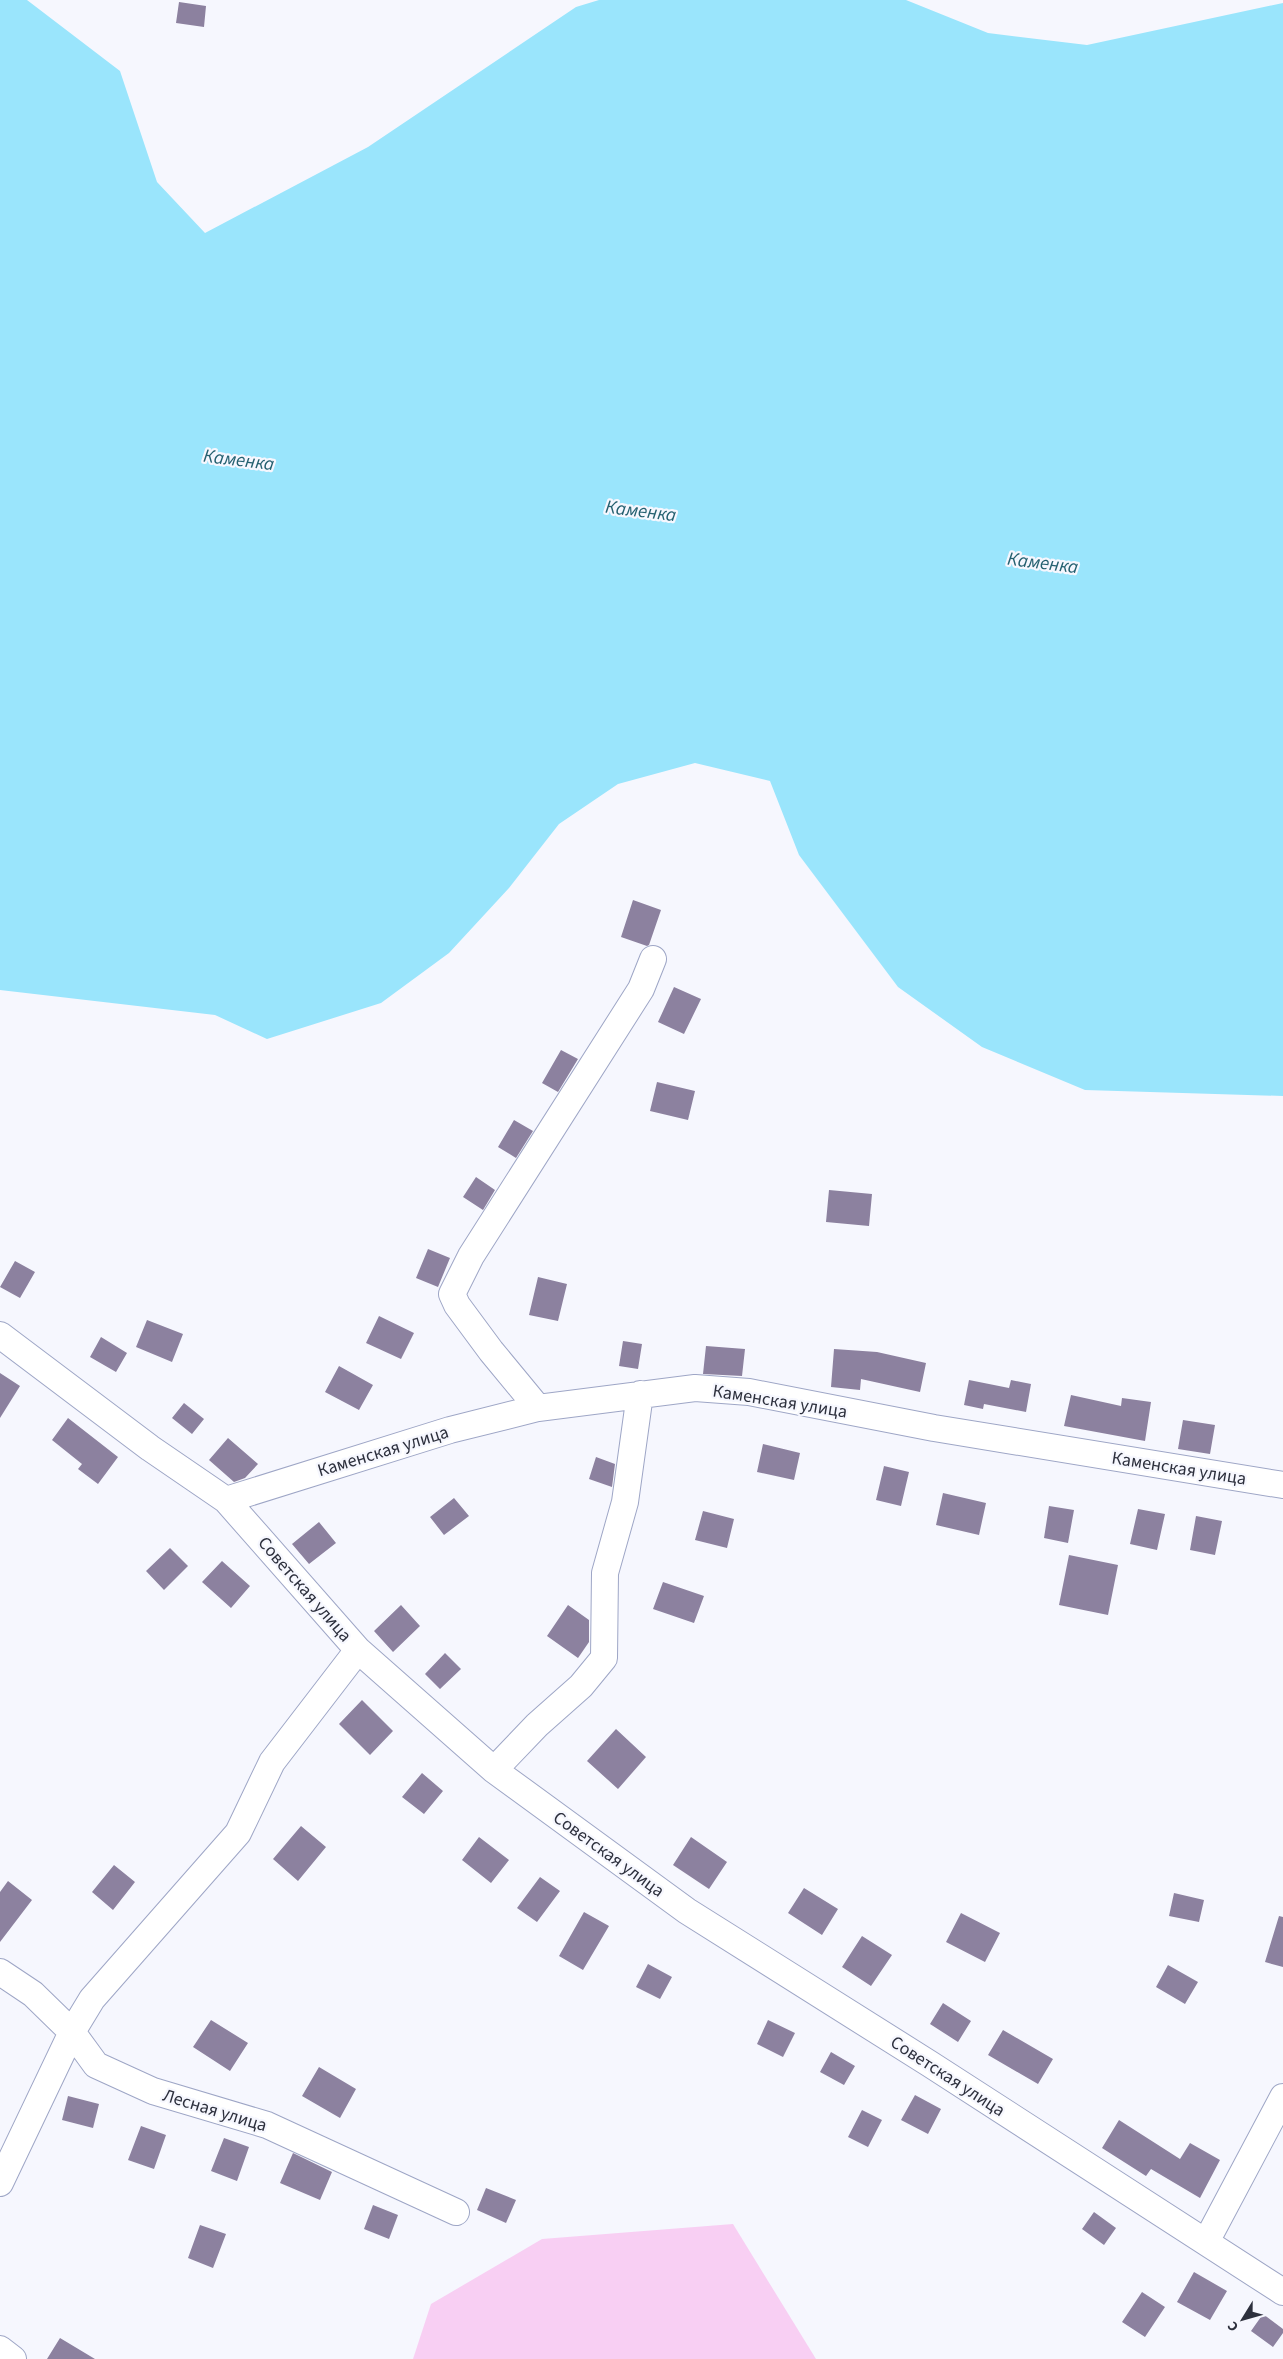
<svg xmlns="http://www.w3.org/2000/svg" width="1283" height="2359" font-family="'Source Sans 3',sans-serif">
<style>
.green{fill:#f8cff3}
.water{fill:#9ae5fc}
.building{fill:#8c819f}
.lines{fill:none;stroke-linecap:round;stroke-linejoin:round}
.minor-casing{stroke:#9ea6c6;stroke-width:28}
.minor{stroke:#fff;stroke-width:26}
.labels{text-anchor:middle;stroke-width:4.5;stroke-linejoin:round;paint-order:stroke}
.street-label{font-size:18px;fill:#2d303d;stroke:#f6f7fe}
.water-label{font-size:19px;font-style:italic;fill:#246070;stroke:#f6f7fe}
</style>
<rect width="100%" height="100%" fill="#f6f7fe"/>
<path class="green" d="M733,2224L816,2359H413L431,2304L542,2239Z"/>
<path class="water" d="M0,0H27L120,71L157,182L205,233L368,147L576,7L599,0H906L988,33L1087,45L1283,3V1096L1085,1090L982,1047L898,987L799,855L770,781L695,763L618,784L559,824L509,888L449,953L381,1003L267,1039L215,1015L0,990Z"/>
<path class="building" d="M179,2L206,6L204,27L176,23Z
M633,900L661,910L649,945L647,946L621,937Z
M674,987L701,999L684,1034L658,1022Z
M561,1050L578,1059L558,1092L542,1083Z
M657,1082L695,1091L688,1120L650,1111Z
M514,1120L533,1131L516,1158L498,1147Z
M476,1177L495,1190L483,1210L463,1197Z
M829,1190L872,1194L869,1226L826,1222Z
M428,1249L450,1258L438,1287L416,1278Z
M15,1261L35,1272L20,1298L0,1287Z
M538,1277L567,1284L558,1321L529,1315Z
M379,1316L414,1333L401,1359L366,1343Z
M147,1320L183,1334L172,1362L136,1347Z
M101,1337L127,1353L116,1372L90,1357Z
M623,1341L642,1344L638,1369L619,1366Z
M706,1346L745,1349L742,1376L703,1374Z
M834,1349L877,1352L926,1363L920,1392L861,1379L860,1390L831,1387Z
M339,1366L373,1385L359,1410L325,1392Z
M0,1373L20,1386L0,1418Z
M969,1380L1009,1388L1011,1380L1031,1384L1026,1412L984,1404L983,1409L964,1405Z
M1071,1395L1121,1406L1122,1398L1151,1402L1145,1441L1064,1426Z
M184,1403L204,1419L192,1434L172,1418Z
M68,1418L118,1457L98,1484L78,1469L82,1464L52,1440Z
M1183,1420L1215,1425L1210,1454L1178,1449Z
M228,1438L258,1464L245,1478L234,1482L209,1460Z
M763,1444L800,1453L794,1480L757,1472Z
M596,1457L615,1464L612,1487L589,1479Z
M884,1466L909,1472L901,1506L876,1500Z
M943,1493L986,1503L979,1535L936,1525Z
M454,1498L469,1516L444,1535L430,1517Z
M1049,1506L1074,1510L1068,1543L1044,1538Z
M1138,1509L1165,1514L1157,1550L1130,1544Z
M703,1511L734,1519L727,1548L695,1540Z
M1196,1516L1222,1521L1215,1555L1190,1550Z
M319,1522L336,1543L309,1564L292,1544Z
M170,1548L188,1566L164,1590L146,1571Z
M1069,1555L1118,1565L1108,1615L1059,1605Z
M222,1561L250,1586L231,1608L202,1582Z
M663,1582L704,1596L694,1623L653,1609Z
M401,1605L420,1626L393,1652L374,1631Z
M568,1605L589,1620V1642L578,1658L547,1636Z
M445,1653L461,1669L440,1689L425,1674Z
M362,1700L393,1731L370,1755L339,1724Z
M616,1729L646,1757L618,1789L587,1761Z
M422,1773L443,1791L424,1814L402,1797Z
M301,1826L326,1847L298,1881L273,1859Z
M479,1837L509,1860L491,1883L462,1860Z
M691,1837L727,1862L709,1889L673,1865Z
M114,1865L135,1882L113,1910L92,1892Z
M540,1877L560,1891L537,1922L517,1908Z
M8,1881L32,1900L0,1942V1892Z
M804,1888L838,1909L822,1935L788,1913Z
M1174,1893L1204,1900L1199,1922L1169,1916Z
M584,1912L609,1926L583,1970L559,1956Z
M961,1913L1000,1933L985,1962L946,1942Z
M1279,1916L1283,1917V1967L1265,1962Z
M862,1936L892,1955L871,1986L842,1967Z
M648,1964L672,1977L660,1999L636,1987Z
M1168,1965L1198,1982L1185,2004L1156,1987Z
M943,2003L971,2021L958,2042L930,2024Z
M211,2020L248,2043L230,2071L193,2047Z
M768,2020L795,2033L783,2057L757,2044Z
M1003,2030L1053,2059L1038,2084L988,2055Z
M831,2052L855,2066L844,2085L820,2072Z
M319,2067L356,2089L340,2118L302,2096Z
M915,2095L941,2109L928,2134L901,2120Z
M68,2096L99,2104L93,2128L62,2120Z
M862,2110L882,2120L868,2147L848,2137Z
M1119,2120L1180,2159L1190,2143L1220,2160L1200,2198L1151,2169L1146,2176L1102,2148Z
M141,2126L166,2135L154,2169L128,2160Z
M224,2138L249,2147L237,2181L211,2171Z
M293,2153L332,2172L320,2200L280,2183Z
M486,2188L516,2200L506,2223L477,2210Z
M373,2205L398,2215L389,2239L364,2229Z
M1094,2212L1116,2228L1104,2245L1082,2229Z
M200,2225L226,2234L213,2268L188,2258Z
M1194,2272L1227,2291L1210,2320L1177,2302Z
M1142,2292L1165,2307L1145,2337L1122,2322Z
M1263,2314L1283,2329V2333L1273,2347L1251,2331Z
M60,2338L95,2359H47Z"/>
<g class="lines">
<defs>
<path id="minor" d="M0,1335L150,1448L226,1500L358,1650L494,1770L687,1911L930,2064L1283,2292
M538,1408L491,1351L457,1305L452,1294L471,1256L641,989L653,959
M226,1500L450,1430L538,1408L695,1388L749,1392L934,1428L1283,1485
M494,1770L537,1725L581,1686L604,1658L605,1573L625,1502L640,1394
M0,1972L33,1994L72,2032L96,2065L153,2091L267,2125L456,2212
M0,2183L72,2032L92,1999L238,1833L272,1762L358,1650
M1206,2242L1283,2097
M0,2349L13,2359"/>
</defs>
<use href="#minor" class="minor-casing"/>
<use href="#minor" class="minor"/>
</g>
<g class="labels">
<g class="street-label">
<text transform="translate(780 1401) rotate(9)" y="6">Каменская улица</text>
<text transform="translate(383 1451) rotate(-17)" y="6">Каменская улица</text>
<text transform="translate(1179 1468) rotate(9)" y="6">Каменская улица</text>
<text transform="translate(305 1589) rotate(49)" y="6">Советская улица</text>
<text transform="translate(609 1854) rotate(36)" y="6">Советская улица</text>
<text transform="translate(948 2076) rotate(33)" y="6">Советская улица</text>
<text transform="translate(215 2110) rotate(17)" y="6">Лесная улица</text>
</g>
<g class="water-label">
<text transform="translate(239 459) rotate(7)" y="7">Каменка</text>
<text transform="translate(641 510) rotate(7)" y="7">Каменка</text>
<text transform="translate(1043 562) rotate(7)" y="7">Каменка</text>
</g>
</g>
<g transform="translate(1243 2319) rotate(233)" stroke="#f6f7fe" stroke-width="4" paint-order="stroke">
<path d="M0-4L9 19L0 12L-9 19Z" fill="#2d303d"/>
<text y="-8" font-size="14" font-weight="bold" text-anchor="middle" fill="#2d303d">С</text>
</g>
</svg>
